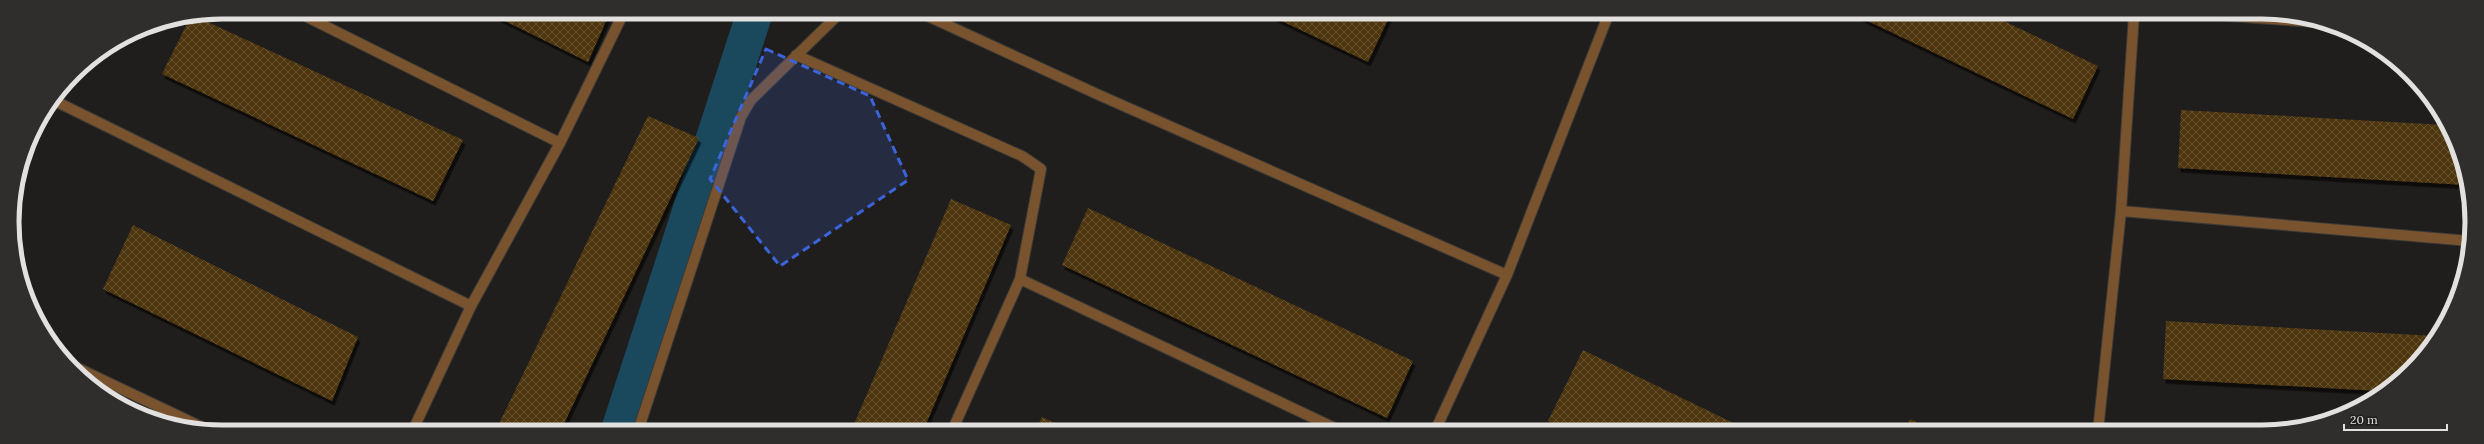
<svg xmlns="http://www.w3.org/2000/svg" width="2484" height="444" font-family="Lora,serif">
<style>
.lines{fill:none;stroke-linecap:round;stroke-linejoin:round}
.canal{stroke:#1a495e;stroke-width:36}
.building{fill:url(#building-cross-hatch);filter:url(#shadow)}
.service-casing{stroke:#3b3937;stroke-width:12}
.service{stroke:#79532d;stroke-width:10}
.marked{fill:#3b64d9;fill-opacity:0.2;stroke:#3b64d9;stroke-width:3;stroke-dasharray:8 5;stroke-linejoin:round}
.rim{fill:none;stroke:#e2e1e0;stroke-width:5}
</style>
<defs>
<pattern id="building-cross-hatch" width="8" height="8" patternUnits="userSpaceOnUse"><rect width="8" height="8" fill="#4d3410"/><path d="M0 0l8 8M0 8l8-8" fill="none" stroke="#665132"/></pattern>
<filter id="shadow"><feDropShadow dx="2.5" dy="4.5" stdDeviation="0" flood-color="#0009"/></filter>
</defs>
<rect width="100%" height="100%" fill="#201e1c"/>
<g class="lines">
<path class="canal" d="M619,430L755,12"/>
</g>
<path class="building" d="M487,12H610L588,62Z
M1265,13H1391L1368,62Z
M1851,13L1989,14L2098,66L2073,119Z
M197,17L463,140L433,201L162,74L190,18Z
M2181,110L2444,125L2465,167L2466,185L2178,168Z
M648,116L699,138L561,430H496Z
M951,199L1011,225L923,431H851Z
M1088,208L1413,361L1387,418L1062,265Z
M133,225L358,337L332,401L103,289Z
M2166,321L2435,336L2410,371L2380,391L2163,379Z
M1583,350L1750,431H1569L1548,421Z
M1042,417L1073,431H1035Z
M1910,419L1936,431H1904Z"/>
<g class="lines">
<defs>
<path id="service" d="M297,12L560,143
M921,13L1099,95L1507,275
M2202,14L2313,22
M796,55L1022,156L1041,169L1020,279L952,431
M55,101L471,306
M2121,211L2470,241
M1020,279L1341,431
M67,363L208,430
M413,430L471,306L560,143L624,12
M638,431L741,117L751,100L840,13
M1435,431L1507,275L1609,13
M2098,431L2121,211L2134,14"/>
</defs>
<use href="#service" class="service-casing"/>
<use href="#service" class="service"/>
</g>
<path class="marked" d="M766,49L870,96L908,180L780,266L710,179Z"/>
<path d="M0 0H2484V444H0ZM222 19H2262A203 203 0 0 1 2465 222V222A203 203 0 0 1 2262 425H222A203 203 0 0 1 19 222V222A203 203 0 0 1 222 19Z" fill="#302e2c" fill-rule="evenodd"/>
<path class="rim" d="M222 19H2262A203 203 0 0 1 2465 222V222A203 203 0 0 1 2262 425H222A203 203 0 0 1 19 222V222A203 203 0 0 1 222 19Z"/>
<path d="M2344 424v6h103v-6" fill="none" stroke="#e2e1e0" stroke-width="2"/>
<text x="2350" y="424" font-size="12" fill="#e2e1e0" stroke="#201e1c" stroke-width="3" paint-order="stroke">20 m</text>
</svg>
